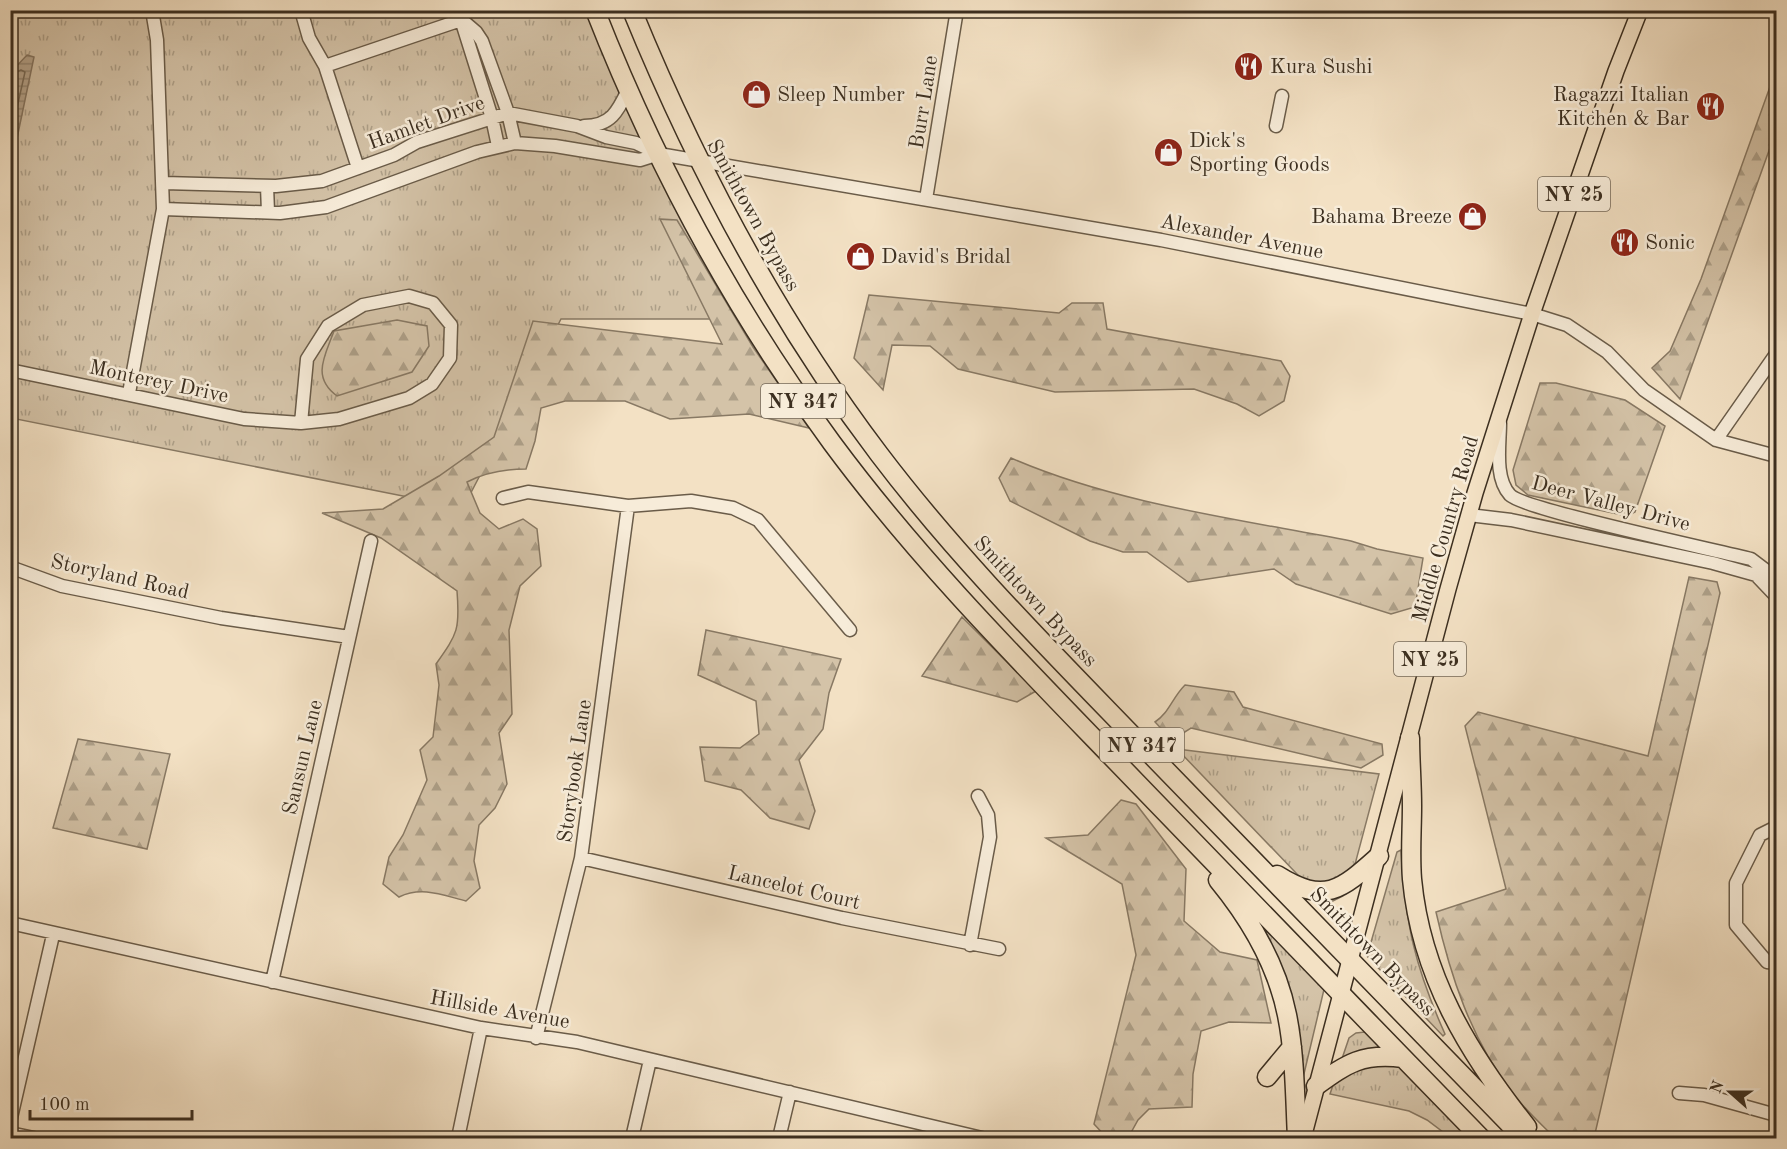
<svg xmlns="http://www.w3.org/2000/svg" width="1787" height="1149" font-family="'Old Standard TT',serif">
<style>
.grass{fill:url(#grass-tufts);stroke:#887964;stroke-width:1.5}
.forest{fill:url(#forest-firs);stroke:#887964;stroke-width:1.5}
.water{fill:url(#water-rules);stroke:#857561;stroke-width:1.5}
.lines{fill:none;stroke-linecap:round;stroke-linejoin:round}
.shore{stroke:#786a56;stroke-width:1.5}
.minor-casing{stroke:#6a5c49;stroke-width:15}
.major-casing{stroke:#3c2f20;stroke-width:18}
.highway-casing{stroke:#3c2f20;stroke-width:21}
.minor{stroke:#f7ecd9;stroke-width:12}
.major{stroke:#f3e1c4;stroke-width:15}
.highway{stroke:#f3e1c4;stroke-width:18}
.labels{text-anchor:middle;stroke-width:5;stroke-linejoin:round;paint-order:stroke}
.shield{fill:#f7ecd9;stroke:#746858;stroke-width:1.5}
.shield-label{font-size:20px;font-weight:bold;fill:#3c2f20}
.poi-label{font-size:21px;fill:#3c2f20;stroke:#f7ecd9;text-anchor:start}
.street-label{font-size:21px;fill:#3c2f20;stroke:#f7ecd9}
</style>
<defs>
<pattern id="grass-tufts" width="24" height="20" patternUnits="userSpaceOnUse" patternTransform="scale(1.5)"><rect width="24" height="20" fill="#d4c3a8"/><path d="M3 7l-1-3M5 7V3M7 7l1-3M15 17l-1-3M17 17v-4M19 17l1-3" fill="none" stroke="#ad9f88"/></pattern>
<pattern id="forest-firs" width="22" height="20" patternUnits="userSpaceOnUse" patternTransform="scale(1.5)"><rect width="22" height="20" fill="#d4c3a8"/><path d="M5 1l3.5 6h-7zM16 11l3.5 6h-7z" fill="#ad9f88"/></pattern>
<pattern id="water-rules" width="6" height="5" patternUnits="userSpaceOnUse" patternTransform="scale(1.5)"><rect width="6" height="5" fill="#b5a48c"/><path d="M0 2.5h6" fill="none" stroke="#948672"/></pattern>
</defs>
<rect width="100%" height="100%" fill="#f3e1c4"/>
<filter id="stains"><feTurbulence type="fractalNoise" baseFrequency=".00333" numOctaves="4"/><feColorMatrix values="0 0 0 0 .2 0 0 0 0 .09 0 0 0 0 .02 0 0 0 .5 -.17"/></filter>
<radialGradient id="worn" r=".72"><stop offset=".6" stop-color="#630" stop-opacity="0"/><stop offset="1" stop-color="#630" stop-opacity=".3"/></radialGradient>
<path class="grass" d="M10,11H592L742,319H561L463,508L11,418Z
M1177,749L1379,774L1349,887L1343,896L1331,902L1318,896Z
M1401,850C1405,923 1415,967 1445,1034L1443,1036L1367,956L1397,852Z
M1255,909L1326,981L1303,1078L1283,978Z
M1365,1032L1473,1138H1451L1427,1120L1409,1111L1330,1094L1349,1038L1356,1033Z"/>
<path class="forest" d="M1776,70V131L1680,399L1652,368L1670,351L1701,279Z
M660,219L677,220L753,347L809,428L749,414L670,419L625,401H565L541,408L535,441L526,469C505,469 486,472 467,482L480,513L499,529L523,519L537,529L541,566L520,586L509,630L512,714L499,733L507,784L495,808L479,825L474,861L480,888L466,901C442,895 422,886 399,897L383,884L389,857L403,835L427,780L420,750L433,737L439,685L436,664C458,633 460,629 457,591L381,538L322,513L383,509L439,476L494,437L533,321L722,344Z
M869,295L1059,313L1072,303H1103L1107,329L1281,361L1290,376L1284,401L1259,416L1237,404L1194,389L1055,392L958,369L930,346L892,345L883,390L854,358Z
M397,320L427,326L429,346L412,372L337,396C311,377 325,356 334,331Z
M1540,383H1556L1625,400L1665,426L1635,512L1627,516L1528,495L1516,485L1513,470Z
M1011,458C1117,504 1238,519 1351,541L1377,549L1423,558L1415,607L1391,614L1296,584L1274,569L1188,582L1147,552H1123L1090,541L1010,501L999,478Z
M1689,577L1717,582L1720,593L1594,1138H1555C1540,1123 1523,1108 1511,1091C1471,1039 1450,975 1436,912L1506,889L1465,726L1478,712L1648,756Z
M962,617L1036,691L1017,702L922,676Z
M706,630L841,659L829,693L823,729L799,760L815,811L809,829L770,818L741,790L705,781L700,747L740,748L759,734L756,701L698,675Z
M1185,685L1234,692L1243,707L1382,744L1383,755L1361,768L1191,728L1172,740L1155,722C1169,713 1172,698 1185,685Z
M78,739L170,754L147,849L53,828Z
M1121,800L1136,804L1186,869L1184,921L1220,952L1257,960L1271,1023L1229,1022L1201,1031L1193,1074L1192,1107L1149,1109L1138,1120L1128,1138H1107L1094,1124L1136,955L1122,884L1046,838L1088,835Z"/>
<path class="water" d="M27,55L34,57L11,167V72Z"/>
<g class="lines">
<path class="shore" d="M10,75L21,70L25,72L10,139"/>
<defs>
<path id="minor" d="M301,10L309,38L325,66L461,20
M458,10L492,118L498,146
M462,20L476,32L482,41L508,113L515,143
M325,66L358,168
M584,126C611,126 618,111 628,90
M1276,126L1282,96
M164,183L276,186L322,181L394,155L417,142L508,113L577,126L606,137L636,143L659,154L1161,240L1532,314L1567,325L1607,352L1644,390L1716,440L1776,456
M267,186L268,212
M926,199L957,10
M163,209L280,213L326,207L477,152L515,143L555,146L640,160L659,154
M10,370L244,419L301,423L339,419L409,398L432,384L450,358L451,325L433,303L409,296L363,305L328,326L307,359L301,423
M129,393L163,209L157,40L152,10
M1500,423C1500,444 1494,478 1510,495C1525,510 1716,550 1751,559L1776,578
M1716,440L1776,354
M503,498L528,492L628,506L691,501L733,508L758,520L850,630
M1469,515L1511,520L1713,563L1756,575L1776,596
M10,567L62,586L221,618L349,637
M1776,827L1760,835L1736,883V925L1767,962L1776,963
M581,858L842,918L999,949
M10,923L481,1028L577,1042L982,1138
M970,945L990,837L988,815L978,796
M272,982L371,541
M536,1038L581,858L628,506
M1679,1093L1704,1095L1776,1115
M10,1122L53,935
M10,1133L34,1138
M458,1138L481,1028
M632,1138L650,1060
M779,1138L790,1092"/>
<path id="major" d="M1303,1138L1448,589L1475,493L1532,314L1616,71L1640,10"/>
<path id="highway" d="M595,10C655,163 734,310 832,443C923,566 1031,673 1137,783C1252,902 1366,1020 1481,1138
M632,10C697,169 776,318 879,454C963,565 1062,662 1158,762C1280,887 1401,1013 1523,1138
M1410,738C1410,760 1412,783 1412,806C1412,830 1410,854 1412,879C1421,975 1468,1053 1527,1127
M1277,875C1325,905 1341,890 1379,856
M1218,880C1250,919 1277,965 1287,1015C1295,1055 1295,1097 1297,1138
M1267,1077L1292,1047
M1316,1086C1348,1063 1362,1053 1403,1058"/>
</defs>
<use href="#minor" class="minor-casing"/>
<use href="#major" class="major-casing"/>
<use href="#highway" class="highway-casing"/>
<use href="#minor" class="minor"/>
<use href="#major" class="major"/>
<use href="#highway" class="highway"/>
</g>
<defs>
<symbol id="restaurant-disc" viewBox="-11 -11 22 22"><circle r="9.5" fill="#8f2418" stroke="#f7ecd9"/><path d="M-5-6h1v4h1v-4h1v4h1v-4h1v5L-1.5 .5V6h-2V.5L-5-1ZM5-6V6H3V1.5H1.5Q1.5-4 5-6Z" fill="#fff"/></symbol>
<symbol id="shop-disc" viewBox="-11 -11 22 22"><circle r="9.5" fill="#8f2418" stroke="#f7ecd9"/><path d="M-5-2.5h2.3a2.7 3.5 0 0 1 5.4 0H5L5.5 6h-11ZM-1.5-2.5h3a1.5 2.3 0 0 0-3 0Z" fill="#fff"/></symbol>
</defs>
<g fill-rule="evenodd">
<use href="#restaurant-disc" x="1232" y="50" width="33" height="33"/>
<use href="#shop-disc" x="740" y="78" width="33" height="33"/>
<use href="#restaurant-disc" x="1694" y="90" width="33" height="33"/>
<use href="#shop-disc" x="1152" y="136" width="33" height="33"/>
<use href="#shop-disc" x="1456" y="200" width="33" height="33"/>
<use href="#restaurant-disc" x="1608" y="226" width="33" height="33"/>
<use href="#shop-disc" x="844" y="240" width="33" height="33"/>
</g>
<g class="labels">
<g class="shield">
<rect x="1538" y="177" width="72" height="34" rx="4.5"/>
<rect x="761" y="384" width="84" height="34" rx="4.5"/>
<rect x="1394" y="642" width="72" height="34" rx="4.5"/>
<rect x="1100" y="728" width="84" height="34" rx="4.5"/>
</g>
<g class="shield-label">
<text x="1574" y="201">NY 25</text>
<text x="803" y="408">NY 347</text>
<text x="1430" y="666">NY 25</text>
<text x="1142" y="752">NY 347</text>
</g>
<g class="poi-label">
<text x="1270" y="73">Kura Sushi</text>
<text x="777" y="101">Sleep Number</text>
<text x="1689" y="101" text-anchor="end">Ragazzi Italian<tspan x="1689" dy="24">Kitchen &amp; Bar</tspan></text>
<text x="1189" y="147">Dick's<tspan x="1189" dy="24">Sporting Goods</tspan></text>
<text x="1452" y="223" text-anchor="end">Bahama Breeze</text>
<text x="1645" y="249">Sonic</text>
<text x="881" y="263">David's Bridal</text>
</g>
<g class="street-label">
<text transform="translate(923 102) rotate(-81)" y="7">Burr Lane</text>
<text transform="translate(426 122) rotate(-20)" y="7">Hamlet Drive</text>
<text transform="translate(754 215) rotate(61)" y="7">Smithtown Bypass</text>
<text transform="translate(1242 236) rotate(11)" y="7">Alexander Avenue</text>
<text transform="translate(159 381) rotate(12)" y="7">Monterey Drive</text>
<text transform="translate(1611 503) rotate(15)" y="7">Deer Valley Drive</text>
<text transform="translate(1445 529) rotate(-74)" y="7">Middle Country Road</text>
<text transform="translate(120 576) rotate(13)" y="7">Storyland Road</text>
<text transform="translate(1036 601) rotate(47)" y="7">Smithtown Bypass</text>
<text transform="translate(302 757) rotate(-77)" y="7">Sansun Lane</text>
<text transform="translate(574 771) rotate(-82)" y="7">Storybook Lane</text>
<text transform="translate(794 887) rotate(13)" y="7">Lancelot Court</text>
<text transform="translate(1373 951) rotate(46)" y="7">Smithtown Bypass</text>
<text transform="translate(500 1009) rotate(10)" y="7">Hillside Avenue</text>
</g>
</g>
<rect width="1787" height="1149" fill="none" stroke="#f3e1c4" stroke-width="36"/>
<rect x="12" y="12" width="1763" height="1125" fill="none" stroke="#3c2f20" stroke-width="3"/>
<rect x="18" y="18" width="1751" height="1113" fill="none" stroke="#3c2f20" stroke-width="1.5"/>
<g transform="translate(1730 1092) rotate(291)" stroke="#f7ecd9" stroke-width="4.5" paint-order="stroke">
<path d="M0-4.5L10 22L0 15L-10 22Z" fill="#3c2f20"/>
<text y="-9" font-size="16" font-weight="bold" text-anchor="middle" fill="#3c2f20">N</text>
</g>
<path d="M30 1110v9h162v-9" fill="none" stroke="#3c2f20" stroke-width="3"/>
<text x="39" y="1110" font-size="18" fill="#3c2f20" stroke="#f7ecd9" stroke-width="4.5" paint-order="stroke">100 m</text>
<rect width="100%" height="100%" filter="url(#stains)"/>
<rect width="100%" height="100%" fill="url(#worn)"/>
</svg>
